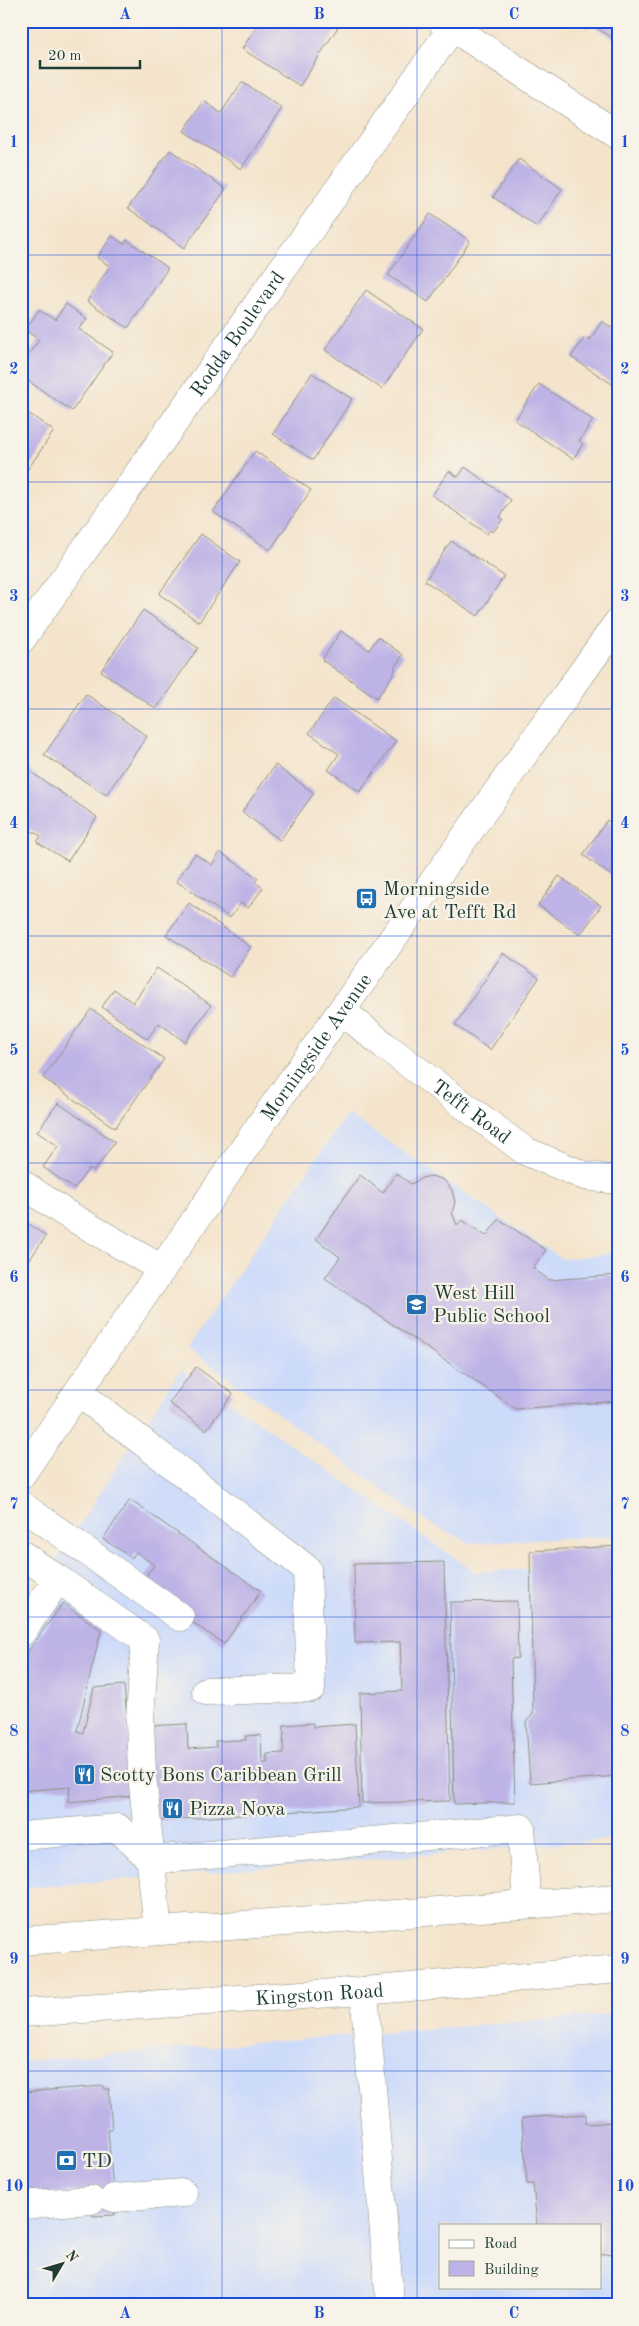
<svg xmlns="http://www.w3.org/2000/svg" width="639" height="2326" font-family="'Old Standard TT',serif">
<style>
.built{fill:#cddbfa;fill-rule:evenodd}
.building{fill:#beb3e6}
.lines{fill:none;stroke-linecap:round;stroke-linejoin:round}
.minor-casing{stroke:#8a9080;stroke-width:29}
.major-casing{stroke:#8a9080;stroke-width:29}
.minor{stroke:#fff;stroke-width:28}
.major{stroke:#fff;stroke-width:28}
.grid{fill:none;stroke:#1d4ed8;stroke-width:1;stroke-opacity:0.55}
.labels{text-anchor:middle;stroke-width:4.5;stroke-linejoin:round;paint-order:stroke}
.street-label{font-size:20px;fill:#1f3d34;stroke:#f7f3e8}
.poi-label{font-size:20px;fill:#1f3d34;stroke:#f7f3e8;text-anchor:start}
.neatline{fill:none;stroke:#1d4ed8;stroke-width:2}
.grid-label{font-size:16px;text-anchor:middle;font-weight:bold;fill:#1d4ed8}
</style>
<rect width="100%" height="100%" fill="#f7f3e8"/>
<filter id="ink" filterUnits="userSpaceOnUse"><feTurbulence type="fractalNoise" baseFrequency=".02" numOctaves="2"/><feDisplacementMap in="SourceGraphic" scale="10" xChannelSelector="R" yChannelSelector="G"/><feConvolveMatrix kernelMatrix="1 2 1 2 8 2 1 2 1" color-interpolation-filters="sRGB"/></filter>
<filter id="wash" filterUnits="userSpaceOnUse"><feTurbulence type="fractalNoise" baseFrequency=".0096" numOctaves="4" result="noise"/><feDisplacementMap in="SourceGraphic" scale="20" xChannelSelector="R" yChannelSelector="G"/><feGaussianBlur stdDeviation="1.12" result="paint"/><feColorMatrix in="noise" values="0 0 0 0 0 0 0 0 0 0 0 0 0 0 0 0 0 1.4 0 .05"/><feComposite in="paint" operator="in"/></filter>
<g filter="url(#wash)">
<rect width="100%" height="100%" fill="#f4e4cc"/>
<path class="built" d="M347,1114L562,1259L618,1253V1536L470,1543L429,1523L187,1348Z
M181,1369L475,1572L618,1564V1839L21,1888V1614Z
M618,2014V2305H21V2061ZM440,2225H600V2287H440Z"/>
<g id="blocks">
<path class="building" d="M260,21H329L338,27L300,86L242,49Z
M579,21H618V34L614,39L591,24L588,28Z
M242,82L282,108L241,169L184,131L204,101L221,113Z
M170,150L226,189L184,248L128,208Z
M519,159L562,189L537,227L493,197Z
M430,214L470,241L428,302L388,275Z
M112,236L124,244L127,240L168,268L128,328L87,301L110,266L97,258Z
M366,290L423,329L382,389L325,350Z
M66,304L87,319L79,329L113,352L72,411L21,376V365L39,340L25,330L39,310L55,320Z
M602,321L618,332V388L571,357L585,337L590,340Z
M312,373L352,399L313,460L273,434Z
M539,384L593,420L579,441L583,444L573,459L515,420Z
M21,408L54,431L21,479Z
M255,451L311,490L270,550L213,512Z
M465,467L511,500L500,517L503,519L493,532L490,530L487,534L432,495L449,471L458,477Z
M201,534L240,562L199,622L159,594Z
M451,541L504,576L478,616L425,581Z
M143,610L198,648L156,709L101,671Z
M341,631L369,650L378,637L403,655L394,668L396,670L377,698L322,660Z
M86,694L147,736L106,795L44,755Z
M334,698L396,741L360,792L328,770L339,754L309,733Z
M275,765L314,793L280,840L242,812Z
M25,768L97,817L68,861L37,842L41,836L21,825V774Z
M607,820L618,828V880L583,855Z
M220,852L258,878L255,882L263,888L248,908L241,903L230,918L176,881L195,854L212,865Z
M559,876L601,906L580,935L538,905Z
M21,886L27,891L21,900Z
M189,903L251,947L230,977L166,935Z
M503,953L539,978L490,1050L455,1025Z
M157,968L211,1005L185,1042L159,1023L147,1039L102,1007L114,989L133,1003Z
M91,1009L164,1059L115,1128L43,1078Z
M58,1103L115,1142L94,1171L89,1168L74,1189L43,1167L58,1146L37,1132Z
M396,1173L411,1184L422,1178L431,1176L444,1180L452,1190L455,1202L452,1213L457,1225L462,1220L486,1236L499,1219L546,1250L533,1268L549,1280L618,1275V1401L516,1409L325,1278L340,1257L316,1239L360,1175L383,1193Z
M21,1219L46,1236L21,1272Z
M196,1367L233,1394L206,1430L169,1403Z
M130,1500L261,1591L224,1644L139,1586L154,1565L136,1552L132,1558L103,1539Z
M618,1546V1776L530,1783L526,1722L533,1714L530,1551Z
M444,1562L450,1801L362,1803L360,1693L402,1691L400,1642L355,1643L354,1564Z
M517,1601L518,1658L511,1659L515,1802L454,1804L450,1602Z
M63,1603L101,1630L77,1731L83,1733L94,1688L124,1685L134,1796L68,1802L70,1787L21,1791V1661Z
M313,1723V1727L355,1724L359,1807L152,1821L146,1726L187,1724L188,1749L216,1747L215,1741L246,1740L245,1736L261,1735L262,1763H267V1754L283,1753L284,1725Z
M104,2086L105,2089H109L112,2130H108L115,2215L93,2216L91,2190L21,2195V2092Z
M618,2105V2132H616L615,2106Z
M586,2114V2124L613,2122L618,2207V2253L600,2254V2225H537L533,2184H527L522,2118Z"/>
</g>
</g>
<g filter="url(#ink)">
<use href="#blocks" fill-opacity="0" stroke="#8a9080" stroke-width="1"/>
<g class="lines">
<defs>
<g id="minor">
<path d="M442,21L618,135"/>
<path id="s1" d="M21,640L452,28"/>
<path id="s2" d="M342,1011L385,1046L525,1151L585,1176L618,1180"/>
<path d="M21,1183L65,1213L162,1269"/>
<path d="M78,1392L307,1569L311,1688L206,1691"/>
<path d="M21,1505L180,1617"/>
<path d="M21,1554L58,1579L21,1633"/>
<path d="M58,1579L145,1640L140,1720L142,1775L158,1931"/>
<path d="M21,1836L118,1828L151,1860L521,1828L527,1904"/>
<path d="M364,1991L390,2305"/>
<path d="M114,2198L183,2193"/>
<path d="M21,2205L91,2200"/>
</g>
<g id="major">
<path id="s3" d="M21,1475L265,1118L618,622"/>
<path d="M21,1941L618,1898"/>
<path id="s4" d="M21,2013L364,1991L618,1969"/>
</g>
</defs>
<use href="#minor" class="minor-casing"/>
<use href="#major" class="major-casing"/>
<use href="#minor" class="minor"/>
<use href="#major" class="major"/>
</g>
</g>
<path class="grid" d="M222,21V2305M417,21V2305M21,255H618M21,482H618M21,709H618M21,936H618M21,1163H618M21,1390H618M21,1617H618M21,1844H618M21,2071H618"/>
<defs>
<symbol id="bus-square" viewBox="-11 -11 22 22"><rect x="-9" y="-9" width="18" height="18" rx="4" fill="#1f6fb2" stroke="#f7f3e8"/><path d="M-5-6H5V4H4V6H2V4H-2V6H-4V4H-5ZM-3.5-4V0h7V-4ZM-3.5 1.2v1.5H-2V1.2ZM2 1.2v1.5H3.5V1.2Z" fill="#fff"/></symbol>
<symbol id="school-square" viewBox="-11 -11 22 22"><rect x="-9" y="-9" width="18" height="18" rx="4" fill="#1f6fb2" stroke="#f7f3e8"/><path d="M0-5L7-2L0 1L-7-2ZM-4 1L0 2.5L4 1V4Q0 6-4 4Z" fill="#fff"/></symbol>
<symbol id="restaurant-square" viewBox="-11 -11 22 22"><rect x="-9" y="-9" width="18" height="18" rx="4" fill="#1f6fb2" stroke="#f7f3e8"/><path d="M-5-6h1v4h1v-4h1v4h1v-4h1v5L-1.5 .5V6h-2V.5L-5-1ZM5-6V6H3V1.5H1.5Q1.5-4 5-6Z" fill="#fff"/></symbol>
<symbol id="bank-square" viewBox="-11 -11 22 22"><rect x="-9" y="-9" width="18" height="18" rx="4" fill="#1f6fb2" stroke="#f7f3e8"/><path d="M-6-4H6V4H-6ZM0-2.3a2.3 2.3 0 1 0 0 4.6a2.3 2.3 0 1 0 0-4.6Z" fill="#fff"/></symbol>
</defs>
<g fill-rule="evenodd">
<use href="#bus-square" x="354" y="886" width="25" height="25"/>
<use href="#school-square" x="404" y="1292" width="25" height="25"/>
<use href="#restaurant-square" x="72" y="1762" width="25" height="25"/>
<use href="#restaurant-square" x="160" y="1796" width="25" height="25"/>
<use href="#bank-square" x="54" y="2148" width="25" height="25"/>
</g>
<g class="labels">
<g class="street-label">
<text dy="7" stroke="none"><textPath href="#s1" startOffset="375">Rodda Boulevard</textPath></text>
<text dy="7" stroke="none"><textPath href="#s3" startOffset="520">Morningside Avenue</textPath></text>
<text dy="7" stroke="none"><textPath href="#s2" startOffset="164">Tefft Road</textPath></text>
<text dy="7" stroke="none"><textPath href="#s4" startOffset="299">Kingston Road</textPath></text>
</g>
<g class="poi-label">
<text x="383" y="895">Morningside<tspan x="383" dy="23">Ave at Tefft Rd</tspan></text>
<text x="433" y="1299">West Hill<tspan x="433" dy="23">Public School</tspan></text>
<text x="100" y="1781">Scotty Bons Caribbean Grill</text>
<text x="189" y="1815">Pizza Nova</text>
<text x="82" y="2167">TD</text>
</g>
</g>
<rect width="639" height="2326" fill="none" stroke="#f7f3e8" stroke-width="55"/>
<rect x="439" y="2224" width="162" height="65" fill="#f7f3e8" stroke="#a1aaa0"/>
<rect x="449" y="2240" width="25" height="8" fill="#ffffff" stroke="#a1aaa0"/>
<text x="484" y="2248" font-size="15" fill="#1f3d34">Road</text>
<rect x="449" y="2261" width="25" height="15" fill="#beb3e6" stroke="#a1aaa0"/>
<text x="484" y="2274" font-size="15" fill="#1f3d34">Building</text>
<g transform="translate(62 2264) rotate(52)" stroke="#f7f3e8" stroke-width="4" paint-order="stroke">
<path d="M0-4L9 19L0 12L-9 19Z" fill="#1f3d34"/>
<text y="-8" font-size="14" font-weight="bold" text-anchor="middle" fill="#1f3d34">N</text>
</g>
<path d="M40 60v8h100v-8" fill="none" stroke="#1f3d34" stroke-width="2.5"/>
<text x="48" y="60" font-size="15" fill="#1f3d34" stroke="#f7f3e8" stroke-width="4" paint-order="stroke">20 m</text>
<rect x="28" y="28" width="584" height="2270" class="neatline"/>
<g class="grid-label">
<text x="125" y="19">A</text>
<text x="319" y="19">B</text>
<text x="514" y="19">C</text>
<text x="14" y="147">1</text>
<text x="625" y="147">1</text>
<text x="14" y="374">2</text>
<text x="625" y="374">2</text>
<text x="14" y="601">3</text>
<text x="625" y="601">3</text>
<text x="14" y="828">4</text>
<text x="625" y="828">4</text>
<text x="14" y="1055">5</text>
<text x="625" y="1055">5</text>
<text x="14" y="1282">6</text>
<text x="625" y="1282">6</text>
<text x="14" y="1509">7</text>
<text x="625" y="1509">7</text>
<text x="14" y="1736">8</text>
<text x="625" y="1736">8</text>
<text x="14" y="1964">9</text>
<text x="625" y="1964">9</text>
<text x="14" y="2191">10</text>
<text x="625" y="2191">10</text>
<text x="125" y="2318">A</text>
<text x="319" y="2318">B</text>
<text x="514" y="2318">C</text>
</g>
</svg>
